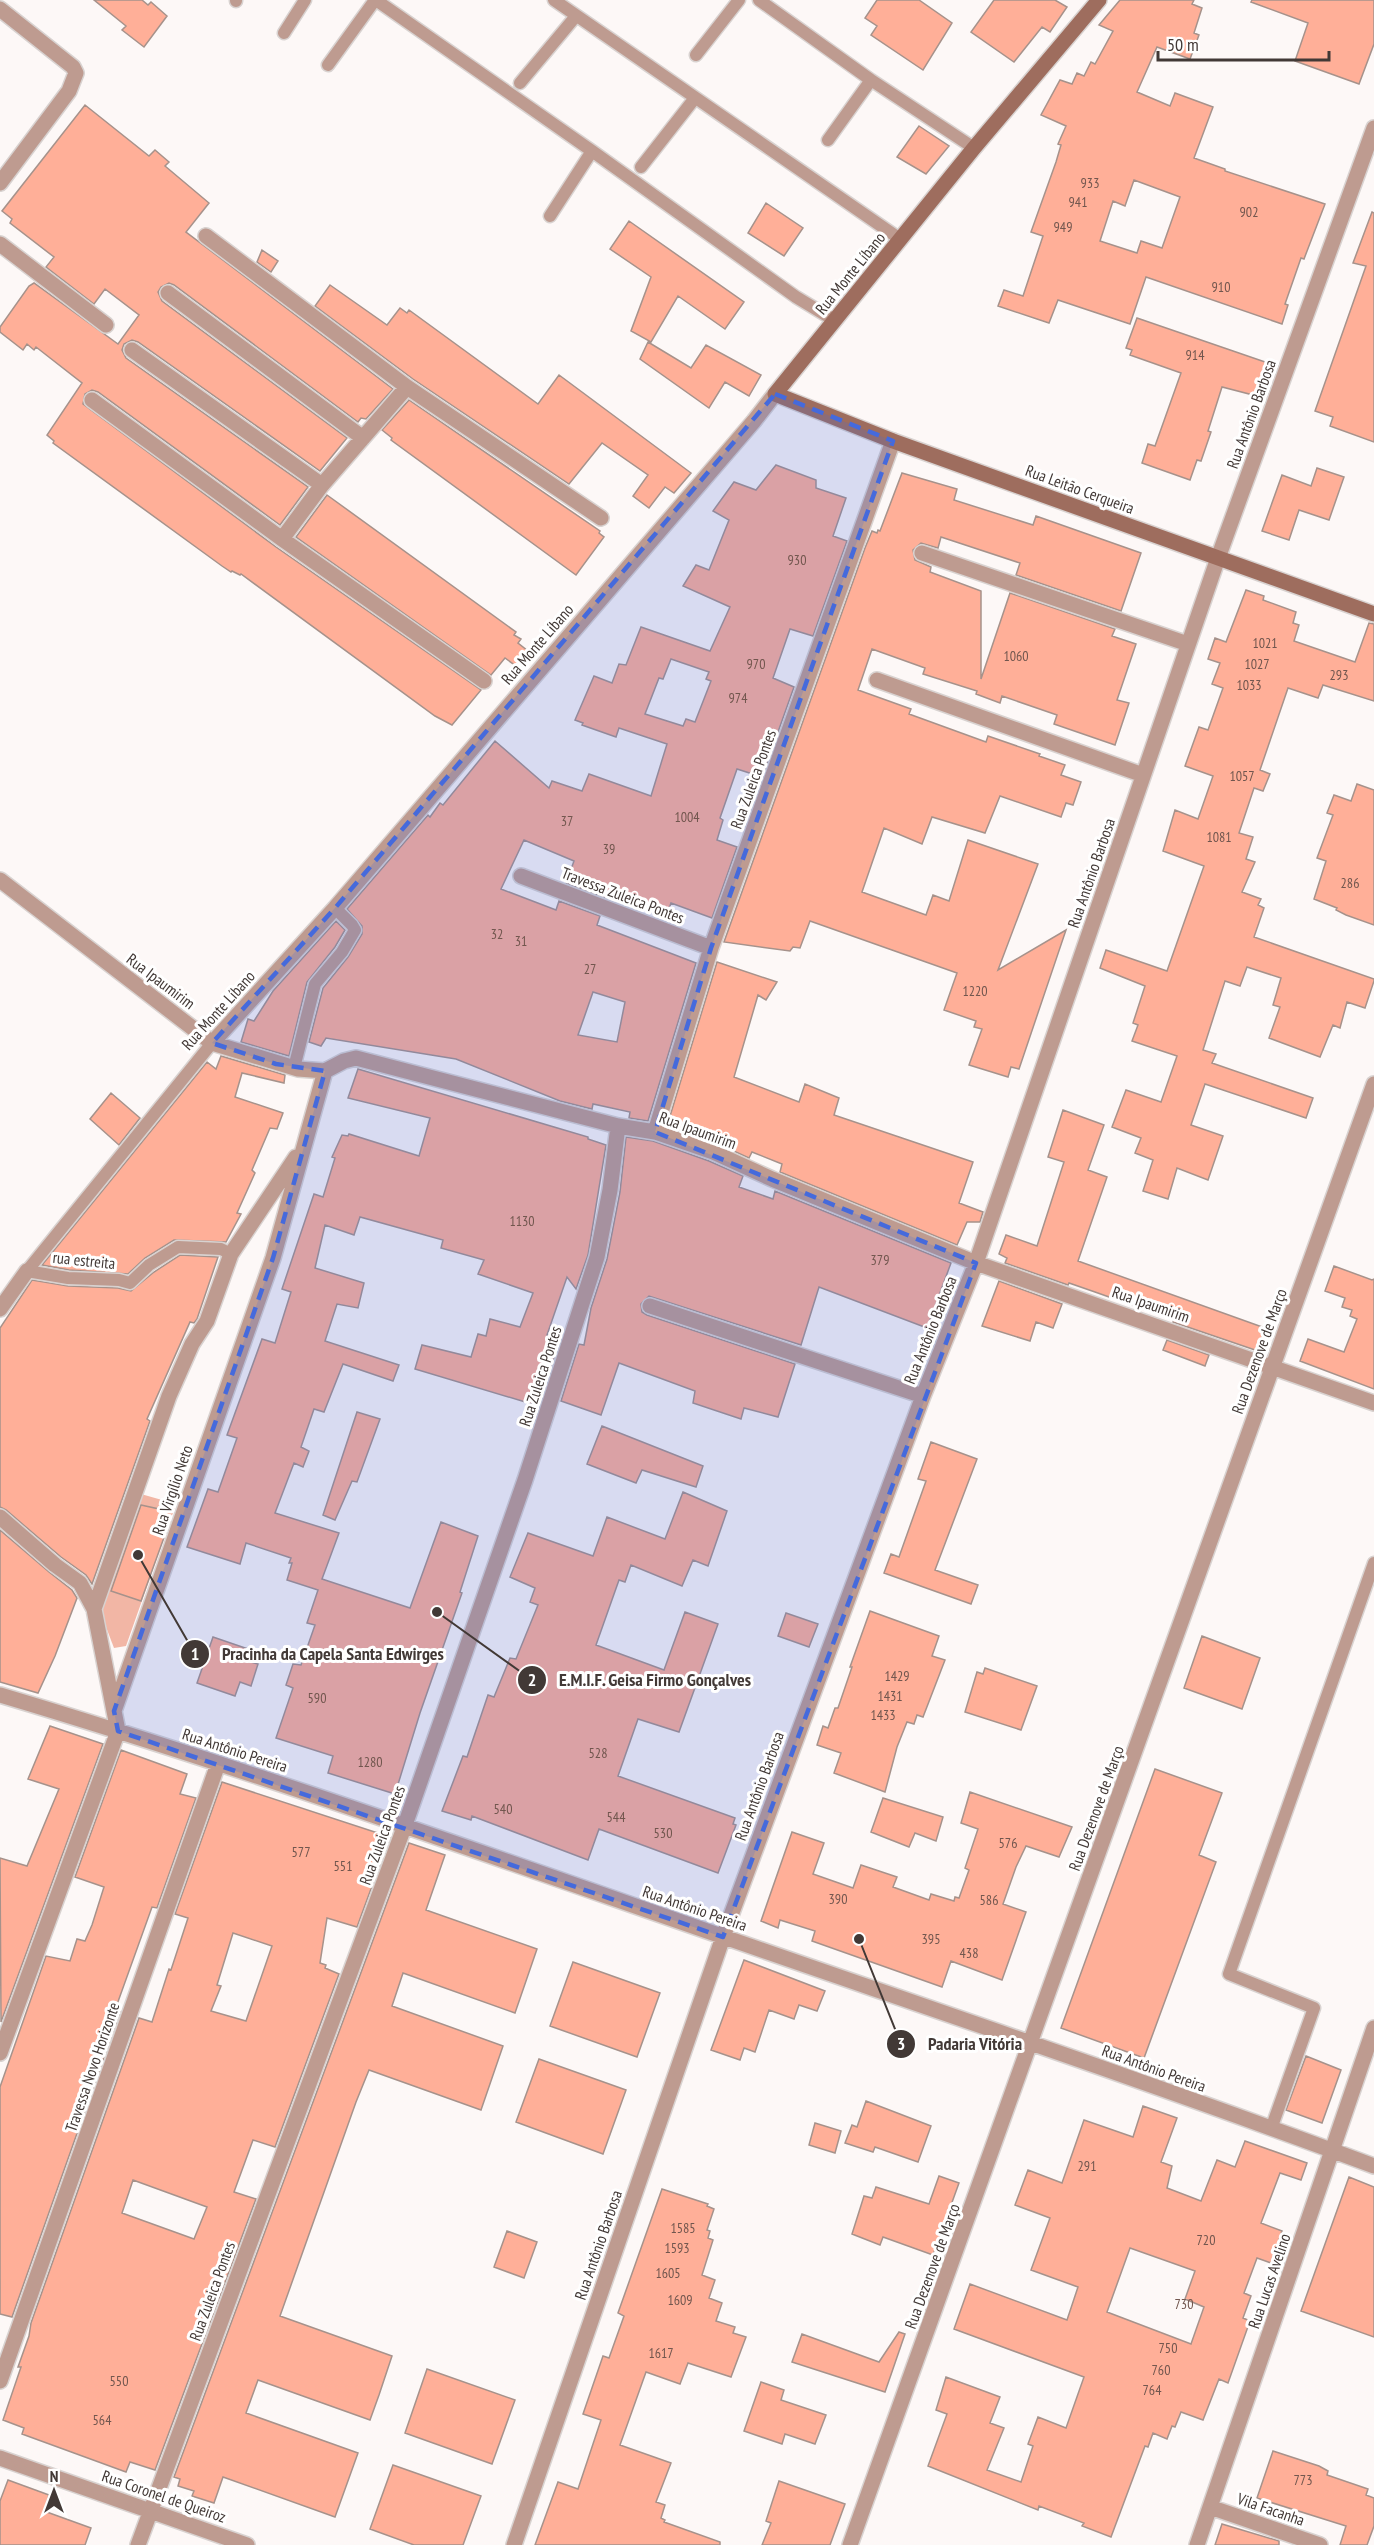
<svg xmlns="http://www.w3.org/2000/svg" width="1374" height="2545" font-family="'PT Sans Narrow',sans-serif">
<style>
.green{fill:#f2b6a5}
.building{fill:#ffaf98;stroke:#a6928b;stroke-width:1.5;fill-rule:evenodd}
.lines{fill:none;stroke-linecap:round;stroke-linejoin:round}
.lane-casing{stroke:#d8d2d0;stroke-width:15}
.street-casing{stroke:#d8d2d0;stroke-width:18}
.secondary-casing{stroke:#d8d2d0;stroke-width:18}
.lane{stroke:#be9b90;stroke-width:12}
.street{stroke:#be9b90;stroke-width:15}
.secondary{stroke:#9e6d5e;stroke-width:15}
.marked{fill:#456adc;fill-opacity:0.2;stroke:#456adc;stroke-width:4.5;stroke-dasharray:12 8;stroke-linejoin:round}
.labels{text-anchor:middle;stroke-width:6;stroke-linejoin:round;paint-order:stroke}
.number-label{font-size:14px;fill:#71564e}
.street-label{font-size:16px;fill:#423936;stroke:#fff}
.leader{fill:none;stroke:#423936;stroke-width:2}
.callout-dot{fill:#423936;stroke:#fff;stroke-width:2}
.mark-label{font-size:18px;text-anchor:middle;font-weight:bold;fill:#fff}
.callout-label{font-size:18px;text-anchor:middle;font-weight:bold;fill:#423936;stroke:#fff;stroke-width:6;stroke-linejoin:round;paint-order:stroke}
</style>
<rect width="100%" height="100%" fill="#fdf8f7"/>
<path class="green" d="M141,1494L176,1504L126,1646L114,1648L98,1606Z"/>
<path class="building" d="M94,0H142L148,5L151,2L167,16L144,47L122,30L126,26Z
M877,0H919L952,23L923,70L871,35L877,26L865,18Z
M994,0H1055L1067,7L1050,32L1042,27L1014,62L971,32Z
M1120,0H1194L1192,4L1202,8L1194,33L1199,35L1190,59L1157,47L1137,92L1170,106L1175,93L1213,107L1194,158L1225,169V171L1325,204L1304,259L1301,258L1285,304L1288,305L1282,324L1146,277L1130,324L1058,300L1049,323L998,306L1004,290L1023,296L1043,236L1031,232L1056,162L1061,145L1058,144L1066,126L1041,115L1060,80L1072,84L1077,73L1084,76L1091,62L1095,64L1113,31L1099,25ZM1134,180L1180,197L1162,248L1141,241L1137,253L1100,241L1113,201L1125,206Z
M1252,0H1374V44L1359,84L1295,61L1308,23L1251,2Z
M85,105L149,156L155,150L169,162L165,166L209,203L186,232L393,389L366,419L361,418L358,422L174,285L169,283L161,287L158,292L162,301L347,438L320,471L138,342L132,340L124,344L122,350L126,358L308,487L280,525L98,392L92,390L85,394L83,404L276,547L481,690L452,725L435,716L241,574L240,575L232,571L231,572L222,566L53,443L54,441L47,435L82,383L36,347L34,350L27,344L23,350L0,332V327L29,286L34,283L118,344L139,315L105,289L94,304L46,267L54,257L10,223L12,219L2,211Z
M919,126L949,146L926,174L897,157Z
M766,203L803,228L784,256L748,233Z
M1372,212L1374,213V442L1330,426L1333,417L1315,411L1366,266L1353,263Z
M629,221L744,302L725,329L678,296L651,342L631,331L651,277L610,249Z
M262,250L278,261L271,272L257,262Z
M330,285L387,325L400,308L407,313L409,310L538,404L559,375L691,473L674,493L665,487L649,508L633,496L648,475L602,443L569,484L413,379L315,306Z
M1137,318L1268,363L1257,396L1222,387L1208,431L1211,432L1201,461L1197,460L1190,480L1142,463L1148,444L1155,446L1181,373L1130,355L1132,350L1126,348Z
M648,342L691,368L706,345L761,375L749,396L725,382L709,408L640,359Z
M409,400L600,531L599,533L604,537L576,575L391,440L392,438L382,430Z
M776,465L816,480V488L846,498L833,536L847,541L813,636L790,629L773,678L794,687L762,777L737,769L720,818L723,820L717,840L737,847L712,918L671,903L668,912L608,894L607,898L566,883L574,861L524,840L501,889L556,910L559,901L600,916L597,925L696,963L648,1121L629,1118L630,1112L593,1104L592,1109L560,1101L456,1059L326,1038L321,1046L309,1042L323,988L348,957L362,934V926L347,909L428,815L430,817L440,803L443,805L495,741L549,788L552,781L582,791L589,774L651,796L667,744L619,728L616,737L582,725L583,723L575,720L594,676L612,683L619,664L626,665L641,627L710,651L730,607L683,586L696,565L709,570L729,520L713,511L734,482L756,490ZM671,659L709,672L706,679L711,681L695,722L686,719L683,726L645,714L659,678L663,679ZM593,992L625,1002L617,1042L578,1035Z
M1317,468L1344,477L1329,520L1299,510L1289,540L1262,531L1282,475L1311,486Z
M902,473L957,489L954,500L1033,525L1036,516L1141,553L1121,611L1016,575L1020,563L941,537L938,548L921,543L913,550L915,560L931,567L930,572L981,591V679L1010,593L1115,629L1112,636L1136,644L1117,700L1129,703L1115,745L1054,724L1057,715L1002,696L1000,703L976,694L977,691L923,674L925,668L872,649L858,690L911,709L909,714L986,742L988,736L1040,754L1039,756L1065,765L1061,775L1081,782L1073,805L1066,803L1061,817L1000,796L985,833L932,817L922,844L884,828L862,892L926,915L933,895L949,901L968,840L1038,864L998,970L1066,930L1019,1069L1011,1067L1008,1077L969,1065L982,1029L974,1027L976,1021L944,1010L957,973L810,921L800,948L793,947L790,951L724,942L865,548L872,531L877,533L878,530L880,531Z
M327,495L516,632L514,635L521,639L518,643L532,654L520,669L505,658L491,675L296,537Z
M1246,590L1264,596L1263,600L1296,612L1293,623L1299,625L1294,641L1355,662L1369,623L1374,624V701L1323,685L1318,698L1288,688L1260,770L1270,774L1263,791L1254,788L1239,833L1253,837L1246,859L1255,862L1242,892L1261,899L1258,905L1264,908L1254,937L1374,979V981L1365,1008L1347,1002L1340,1028L1333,1025L1320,1057L1269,1038L1280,1007L1273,1005L1281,978L1247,967L1240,986L1225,981L1203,1050L1216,1054L1212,1063L1313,1098L1306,1118L1205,1084L1191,1125L1223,1136L1208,1180L1177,1168L1168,1199L1143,1191L1153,1160L1135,1153L1141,1138L1112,1127L1126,1090L1161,1102L1177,1056L1132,1041L1138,1025L1133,1023L1145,986L1100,968L1106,950L1167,971L1204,866L1163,851L1175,810L1198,819L1213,776L1185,766L1199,727L1208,730L1223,688L1212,684L1220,663L1208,659L1215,638L1226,642Z
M1357,784L1374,790V925L1346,915L1336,910L1337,908L1314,899L1326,861L1317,858L1333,815L1327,813L1334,795L1351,801Z
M336,921L345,930L335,947L307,982L289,1056L241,1042L248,1019L254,1021L273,991Z
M717,962L777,982L766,1000L758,995L734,1077L799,1102L805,1084L839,1098L834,1115L973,1162L959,1203L983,1212L980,1222H967L957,1245L780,1172L782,1164L752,1152L749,1158L716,1143L667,1126Z
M221,1056L285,1075L284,1083L242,1073L235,1097L283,1113L277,1129L270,1128L252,1170L255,1173L237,1213L241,1214L226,1242L174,1240L145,1258L128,1274L69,1270L42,1265L207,1062L216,1069Z
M358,1069L588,1137V1139L606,1145L588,1255L576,1289L567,1277L547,1335L560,1339L542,1395L536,1392L532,1404L415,1369L422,1345L471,1357L478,1334L486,1336L490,1319L520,1327L533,1293L478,1274L484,1260L441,1248L443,1240L360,1217L354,1235L325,1225L315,1268L364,1283L358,1308L337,1304L325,1341L399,1365L393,1381L343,1364L324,1412L314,1409L301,1447L309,1451L303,1467L294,1463L275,1513L339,1533L322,1579L410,1608L441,1522L478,1536L460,1592L462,1593L420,1713L395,1794L328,1773L333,1756L276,1738L293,1688L286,1685L293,1664L301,1665L315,1625L307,1623L318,1590L287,1580L292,1563H289L291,1558L246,1543L240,1564L187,1547L208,1489L218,1492L237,1438L227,1435L262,1339L275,1343L291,1292L282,1289L314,1194L323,1197L335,1158L332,1157L342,1135L348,1136L349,1134L419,1156L430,1118L348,1098Z
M111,1093L140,1118L119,1145L90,1119Z
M1063,1110L1104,1125L1088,1170L1107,1177L1078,1261L1265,1328L1258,1351L1173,1322L1174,1320L1095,1292L1069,1283L1068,1285L1005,1263L1007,1258L999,1254L1006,1235L1037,1246L1064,1162L1048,1157Z
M626,1137L653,1141L709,1161L743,1176L739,1187L773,1199L775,1191L951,1263L927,1328L819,1287L801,1345L649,1296L641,1304L642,1312L647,1315L795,1364L778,1417L744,1408L741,1419L693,1403L695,1391L619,1363L601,1415L561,1401L579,1344L584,1345L591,1308L607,1259L620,1192Z
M180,1255L218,1257L197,1319L194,1323L190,1322L147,1419L150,1421L92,1584L86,1575L61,1557L6,1510L0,1507V1328L32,1280L68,1286L118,1288L131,1291L154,1272Z
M1334,1266L1372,1280L1374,1279V1389L1300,1361L1308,1339L1344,1352L1357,1319L1350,1316L1352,1310L1342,1307L1345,1298L1325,1291Z
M999,1281L1062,1304L1053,1328L1036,1322L1030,1341L982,1326Z
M1167,1340L1209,1355L1205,1366L1163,1350Z
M357,1412L380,1419L357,1482L352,1481L335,1520L323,1515Z
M602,1426L703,1466L696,1487L642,1470L636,1483L587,1464Z
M931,1442L977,1459L935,1570L978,1585L971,1604L884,1573L891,1554L899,1557L926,1481L918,1479Z
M683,1492L727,1511L708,1566L693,1560L682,1586L631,1565L625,1582L619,1580L596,1645L664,1670L685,1612L718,1624L679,1732L638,1719L618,1776L735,1818L733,1824L736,1825L718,1873L599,1829L588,1860L472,1816L471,1820L442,1811L463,1756L467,1757L488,1695L494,1697L510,1658L516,1659L538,1605L530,1602L535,1588L510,1577L528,1533L593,1556L607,1517L665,1539Z
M141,1505L159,1509L170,1521L141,1601L111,1591Z
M0,1530L49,1572L72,1590L77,1598L55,1656L38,1693L0,1682Z
M870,1611L939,1636L932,1656L945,1660L923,1717L917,1715L914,1724L907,1722L897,1747L885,1792L834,1773L841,1753L817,1745L823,1726L828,1728L835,1708H838L852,1667H850Z
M786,1613L818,1624L809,1647L778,1636Z
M1202,1636L1260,1658L1242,1709L1184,1688Z
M213,1637L251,1650L247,1661L258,1664L251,1686L240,1682L235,1696L197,1683Z
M985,1668L1037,1686L1021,1730L965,1712L977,1672L983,1674Z
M50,1726L103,1744L1,2022L0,1858L27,1866L59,1789L28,1779Z
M121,1750L187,1774L180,1794L196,1798L157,1908L152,1907L115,2010L120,2012L12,2317L0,2314V2087L46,1956L70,1961L77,1939L85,1941L92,1925L104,1887L75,1877Z
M1155,1769L1222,1793L1199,1855L1216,1862L1144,2058L1061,2028Z
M222,1782L390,1837L357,1927L327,1918L320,1963L326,1965L325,1968L339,1974L275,2147L253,2140L234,2192L256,2199L155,2470L130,2462L126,2472L22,2434L24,2428L3,2420L21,2367H18L29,2336L31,2323L139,2018L152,2022L169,1969L171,1970L188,1918L175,1914ZM233,1933L272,1946L246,2021L211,2011L221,1986L217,1985ZM133,2180L207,2207L194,2239L122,2213Z
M970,1792L1072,1827L1059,1857L1026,1846L1016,1867L1003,1904L1026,1912L1002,1980L951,1961L942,1987L812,1941L815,1931L780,1920L778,1928L761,1921L792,1832L824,1843L813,1874L853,1888L861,1865L897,1877L893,1887L929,1900L931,1894L954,1901L955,1897L959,1898L969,1870L965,1868L978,1829L961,1823Z
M883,1798L943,1817L936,1841L915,1833L909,1847L871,1832Z
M409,1843L445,1855L426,1910L537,1949L515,2013L403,1973L392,2006L503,2046L481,2110L369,2070L356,2102L280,2316L392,2356L379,2395L370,2420L258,2380L246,2413L358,2453L335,2517L223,2477L214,2503L192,2496L194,2491L178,2486L180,2479L174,2477Z
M744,1960L825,1991L817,2011L799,2005L794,2019L769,2010L755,2052L744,2048L740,2060L711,2050Z
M573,1962L660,1993L637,2057L550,2026Z
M1306,2056L1341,2070L1322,2123L1286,2110Z
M539,2059L626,2090L603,2154L516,2122Z
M866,2101L931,2126L918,2162L875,2147L873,2152L845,2143L852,2125L857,2127Z
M1143,2106L1177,2118L1161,2162L1172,2166L1167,2188L1201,2201L1217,2160L1235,2167L1245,2141L1307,2163L1301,2180L1280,2173L1261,2223L1282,2231L1271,2263L1257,2258L1244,2293L1251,2296L1243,2318L1250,2321L1228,2383L1219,2379L1203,2420L1181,2412L1175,2427L1172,2426L1167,2439L1153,2433L1148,2447L1145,2446L1111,2537L1082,2526L1084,2523L1039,2506L1038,2510L928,2466L947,2414L936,2410L946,2377L1000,2397L990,2423L1004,2428L987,2470L1021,2482L1033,2446L1028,2444L1038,2417L1066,2428L1084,2377L954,2329L970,2284L1067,2320L1078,2287L1031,2270L1050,2218L1015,2205L1028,2170L1062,2183L1084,2120L1133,2137ZM1130,2248L1195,2271L1185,2299L1204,2307L1191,2344L1107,2312Z
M815,2123L841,2131L835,2153L809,2145Z
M939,2176L959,2183L933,2255L883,2237L880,2245L852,2234L864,2196L872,2198L876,2187L929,2204Z
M1349,2177L1374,2187V2337L1301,2311Z
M662,2189L708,2204L707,2206L714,2209L707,2230L710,2231L708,2238L713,2240L702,2275L715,2280L709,2298L722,2303L716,2321L735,2327L733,2333L746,2337L731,2377L688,2363L680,2384L646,2372L620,2445L671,2463L656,2502L665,2505L661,2518L665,2520L664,2522L720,2542V2545H535L558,2482L578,2489L601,2420L583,2414L603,2356L609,2358L624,2316L618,2313Z
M507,2231L537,2242L524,2278L494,2267Z
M899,2332L905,2334L885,2392L792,2362L802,2334L879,2362Z
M427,2369L515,2400L492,2464L405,2433Z
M761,2382L784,2390L781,2400L826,2415L815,2444L785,2434L782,2444L744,2431Z
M1273,2451L1319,2466L1328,2471L1327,2475L1368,2489L1366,2495L1374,2498V2526L1367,2545H1340L1346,2526L1257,2498Z
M393,2465L481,2496L463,2545H414L370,2529Z
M8,2480L49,2495L44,2511L91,2528L85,2545H0V2501Z
M779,2481L845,2504L830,2545H762L771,2523L766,2521Z
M1222,2524L1279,2541V2545H1215Z"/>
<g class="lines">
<defs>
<path id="lane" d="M376,0L592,151L796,297L834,320
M554,0L900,239
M759,0L871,80L974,148
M236,1V0
M284,33L305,0
M696,55L739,0
M328,65L375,0
M520,83L576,16
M828,140L871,80
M641,167L695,98
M550,216L592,151
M294,1068L315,984L342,952L355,930L352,925L335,908
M27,1271L212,1043
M27,1271L68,1278L119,1280L130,1283L149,1265L178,1247L221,1249L231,1254
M1271,2129L1314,2008L1229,1974L1374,1563"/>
<path id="street" d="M0,9L73,67L76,73L69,91L0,183
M206,236L407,387L601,518
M0,244L106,325
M168,293L363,438
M132,350L322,485
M92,400L282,539L484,681
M282,539L322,485L407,387
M922,553L1188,644
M877,680L1143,775
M521,876L711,948
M0,880L212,1043L298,1069L325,1071L344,1061L356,1058L618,1126L655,1132L713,1152L772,1179L976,1263L1374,1403
M212,1043L335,908L754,421L775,394
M655,1132L711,948L893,441
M650,1306L923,1396
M0,1309L27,1271
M0,1517L55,1565L80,1583L94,1609L114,1711
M94,1609L169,1396L192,1344L207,1321L231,1254L296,1157
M0,1695C245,1768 485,1854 727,1938C943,2013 1160,2086 1374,2166
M0,2053L118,1731L114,1711L273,1258L325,1071
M0,2381L218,1764
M0,2458L247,2545
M1210,2507L1320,2545
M138,2545L405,1825L525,1480L597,1257L610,1190L618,1126
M514,2545L723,1937L923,1396L976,1263L1218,558L1374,128
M850,2545L1374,1084
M1197,2545L1374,2028"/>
<path id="secondary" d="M1099,0L974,148L775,394L893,441L1374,614"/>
</defs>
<use href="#lane" class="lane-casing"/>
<use href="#street" class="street-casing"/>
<use href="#secondary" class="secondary-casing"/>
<use href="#lane" class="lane"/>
<use href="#street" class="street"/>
<use href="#secondary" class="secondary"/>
</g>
<path class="marked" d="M775,394L893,441L711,948L655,1132L976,1263L723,1937L118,1731L114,1711L273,1258L325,1071L276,1064L212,1043L335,908Z"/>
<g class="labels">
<g class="number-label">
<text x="1090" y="188">933</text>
<text x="1078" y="207">941</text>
<text x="1249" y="217">902</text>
<text x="1063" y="232">949</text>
<text x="1221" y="292">910</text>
<text x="1195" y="360">914</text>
<text x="797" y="565">930</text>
<text x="1265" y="648">1021</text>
<text x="1016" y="661">1060</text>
<text x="756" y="669">970</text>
<text x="1257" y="669">1027</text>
<text x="1339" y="680">293</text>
<text x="1249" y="690">1033</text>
<text x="738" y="703">974</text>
<text x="1242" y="781">1057</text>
<text x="687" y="822">1004</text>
<text x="567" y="826">37</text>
<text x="1219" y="842">1081</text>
<text x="609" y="854">39</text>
<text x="1350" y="888">286</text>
<text x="497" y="939">32</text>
<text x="521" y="946">31</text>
<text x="590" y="974">27</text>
<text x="975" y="996">1220</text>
<text x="522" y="1226">1130</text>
<text x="880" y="1265">379</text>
<text x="897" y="1681">1429</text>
<text x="890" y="1701">1431</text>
<text x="317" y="1703">590</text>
<text x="883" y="1720">1433</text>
<text x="598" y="1758">528</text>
<text x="370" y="1767">1280</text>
<text x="503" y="1814">540</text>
<text x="616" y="1822">544</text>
<text x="663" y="1838">530</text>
<text x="1008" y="1848">576</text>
<text x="301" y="1857">577</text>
<text x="343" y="1871">551</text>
<text x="838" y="1904">390</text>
<text x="989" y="1905">586</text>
<text x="931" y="1944">395</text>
<text x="969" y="1958">438</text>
<text x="1087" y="2171">291</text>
<text x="683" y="2233">1585</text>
<text x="1206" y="2245">720</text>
<text x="677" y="2253">1593</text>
<text x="668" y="2278">1605</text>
<text x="680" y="2305">1609</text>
<text x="1184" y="2309">730</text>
<text x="1168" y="2353">750</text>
<text x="661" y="2358">1617</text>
<text x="1161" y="2375">760</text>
<text x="119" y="2386">550</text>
<text x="1152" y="2395">764</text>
<text x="102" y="2425">564</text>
<text x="1303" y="2485">773</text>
</g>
<g class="street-label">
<text transform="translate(850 273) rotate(-51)" y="6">Rua Monte Líbano</text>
<text transform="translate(1251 414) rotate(-70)" y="6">Rua Antônio Barbosa</text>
<text transform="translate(1080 489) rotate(20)" y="6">Rua Leitão Cerqueira</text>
<text transform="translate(537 644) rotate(-49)" y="6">Rua Monte Líbano</text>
<text transform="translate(753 779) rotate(-70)" y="6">Rua Zuleica Pontes</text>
<text transform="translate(1091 873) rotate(-71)" y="6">Rua Antônio Barbosa</text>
<text transform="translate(623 895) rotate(21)" y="6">Travessa Zuleica Pontes</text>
<text transform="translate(161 981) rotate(37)" y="6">Rua Ipaumirim</text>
<text transform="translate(218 1010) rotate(-48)" y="6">Rua Monte Líbano</text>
<text transform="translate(698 1130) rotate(20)" y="6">Rua Ipaumirim</text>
<text transform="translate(84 1260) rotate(6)" y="6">rua estreita</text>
<text transform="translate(1151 1304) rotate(19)" y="6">Rua Ipaumirim</text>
<text transform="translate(930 1330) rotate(-68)" y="6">Rua Antônio Barbosa</text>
<text transform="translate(1259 1351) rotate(-70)" y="6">Rua Dezenove de Março</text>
<text transform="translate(540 1376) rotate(-72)" y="6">Rua Zuleica Pontes</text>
<text transform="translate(172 1490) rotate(-71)" y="6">Rua Virgílio Neto</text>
<text transform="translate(235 1750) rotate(18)" y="6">Rua Antônio Pereira</text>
<text transform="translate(759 1786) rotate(-70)" y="6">Rua Antônio Barbosa</text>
<text transform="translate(1096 1808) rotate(-70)" y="6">Rua Dezenove de Março</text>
<text transform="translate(382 1835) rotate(-70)" y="6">Rua Zuleica Pontes</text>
<text transform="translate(695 1908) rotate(19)" y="6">Rua Antônio Pereira</text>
<text transform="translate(92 2067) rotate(-71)" y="6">Travessa Novo Horizonte</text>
<text transform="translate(1154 2068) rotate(20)" y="6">Rua Antônio Pereira</text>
<text transform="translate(598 2245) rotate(-71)" y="6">Rua Antônio Barbosa</text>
<text transform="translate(932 2266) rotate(-70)" y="6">Rua Dezenove de Março</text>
<text transform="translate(1269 2281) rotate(-71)" y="6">Rua Lucas Avelino</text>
<text transform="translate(212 2291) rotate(-70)" y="6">Rua Zuleica Pontes</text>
<text transform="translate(164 2496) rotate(19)" y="6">Rua Coronel de Queiroz</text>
<text transform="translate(1271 2509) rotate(19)" y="6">Vila Facanha</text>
</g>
</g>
<path class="leader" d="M138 1555L195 1654M437 1612L532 1680M859 1939L901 2044"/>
<g class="callout-dot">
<circle cx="138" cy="1555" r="6"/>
<circle cx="437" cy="1612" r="6"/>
<circle cx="859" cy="1939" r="6"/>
<circle cx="195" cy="1654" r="15"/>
<circle cx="532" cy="1680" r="15"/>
<circle cx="901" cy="2044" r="15"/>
</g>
<g class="mark-label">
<text x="195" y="1660">1</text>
<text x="532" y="1686">2</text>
<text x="901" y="2050">3</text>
</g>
<g class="callout-label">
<text x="333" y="1660">Pracinha da Capela Santa Edwirges</text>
<text x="655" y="1686">E.M.I.F. Geisa Firmo Gonçalves</text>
<text x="975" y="2050">Padaria Vitória</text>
</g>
<g transform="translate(54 2491)" stroke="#ffffff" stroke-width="4.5" paint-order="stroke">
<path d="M0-4.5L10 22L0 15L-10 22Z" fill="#423936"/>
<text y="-9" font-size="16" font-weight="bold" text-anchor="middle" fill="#423936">N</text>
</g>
<path d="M1158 51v9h171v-9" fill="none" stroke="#423936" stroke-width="3"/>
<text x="1167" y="51" font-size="18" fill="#423936" stroke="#ffffff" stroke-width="4.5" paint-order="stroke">50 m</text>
</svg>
